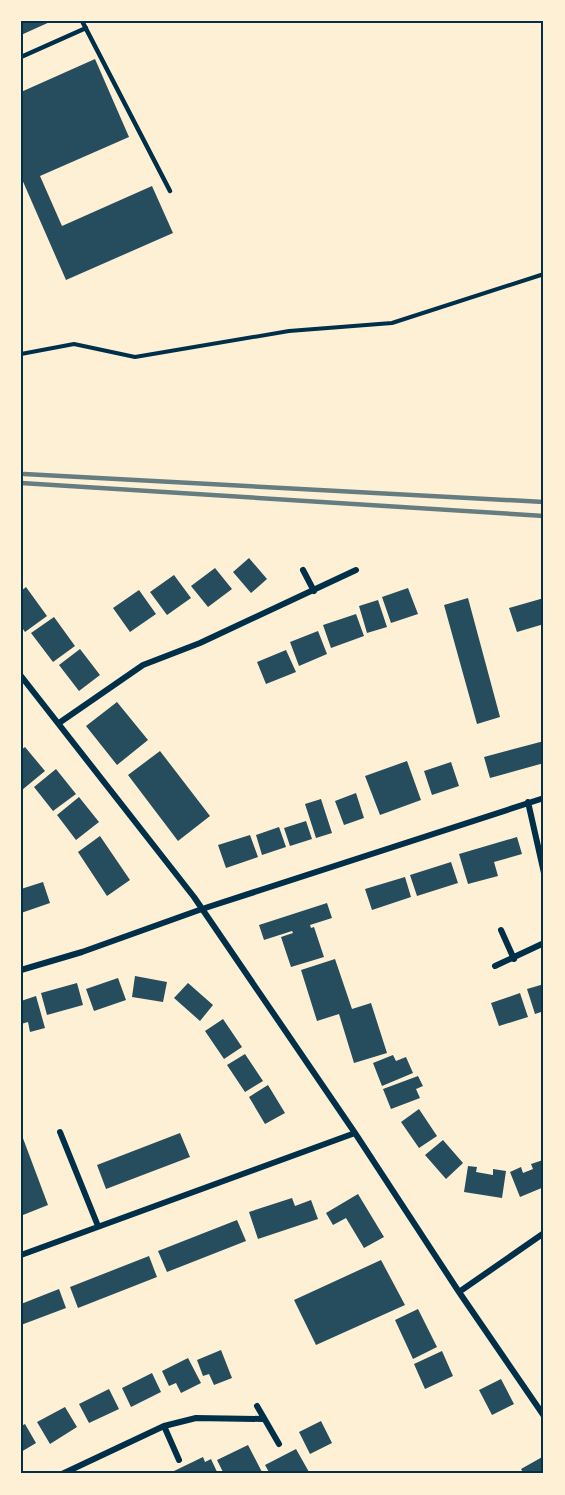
<svg xmlns="http://www.w3.org/2000/svg" width="565" height="1495" font-family="Mulish,sans-serif">
<style>
.building{fill:#264d5e}
.lines{fill:none;stroke-linecap:round;stroke-linejoin:round}
.path{stroke:#003049;stroke-width:4}
.service{stroke:#003049;stroke-width:4.5}
.minor{stroke:#003049;stroke-width:6}
.rail{stroke:#657d81;stroke-width:4.5}
.neatline{fill:none;stroke:#003049;stroke-width:2}
</style>
<rect width="100%" height="100%" fill="#fdf0d5"/>
<path class="building" d="M21,21H52L21,35Z
M95,59L129,137L40,176L62,226L152,186L173,233L66,280L21,177V92Z
M249,558L267,579L251,593L233,572Z
M215,568L232,589L208,607L191,586Z
M174,575L191,598L167,615L150,592Z
M26,587L47,616L25,632L21,626V591Z
M408,588L418,614L391,623L382,597Z
M139,590L156,614L130,632L113,608Z
M468,598L500,717L477,724L444,605Z
M544,598V624L517,632L509,608Z
M378,600L387,627L367,633L359,606Z
M356,614L364,636L331,648L323,625Z
M54,617L75,646L53,662L31,633Z
M318,631L327,654L299,666L290,642Z
M80,649L100,675L79,691L59,665Z
M286,650L296,672L266,684L257,662Z
M117,702L148,740L117,765L86,726Z
M544,741V763L490,778L484,757Z
M25,747L45,771L22,790L21,750Z
M160,751L210,816L178,841L128,775Z
M407,761L421,800L380,815L365,776Z
M451,762L459,786L432,795L424,771Z
M56,769L76,794L53,811L34,787Z
M356,793L364,818L344,825L335,801Z
M79,797L99,822L76,840L57,815Z
M321,799L332,833L316,838L305,804Z
M306,821L312,839L290,846L284,828Z
M279,827L286,847L262,855L256,835Z
M250,835L258,857L226,868L218,845Z
M100,836L130,880L107,896L78,852Z
M517,837L522,854L494,862L498,876L468,884L459,854Z
M451,862L458,883L417,896L410,875Z
M405,877L411,897L372,910L365,889Z
M43,882L50,903L21,913V889Z
M327,903L332,918L310,925L311,928L314,927L324,957L291,967L281,937L293,933L292,931L264,940L259,925Z
M335,959L352,1009L371,1003L387,1053L354,1063L339,1014L317,1021L301,970Z
M135,976L167,982L163,1002L132,997Z
M118,978L126,1000L94,1011L86,989Z
M77,983L83,1005L47,1015L41,993Z
M188,983L213,1005L200,1021L174,998Z
M544,984V1011L535,1014L527,989Z
M520,993L528,1017L499,1026L491,1003Z
M36,996L45,1028L30,1032L28,1022L21,1024V1001Z
M223,1019L242,1047L224,1059L205,1031Z
M245,1054L263,1081L245,1092L227,1065Z
M393,1055L396,1061L406,1057L413,1073L382,1086L373,1063Z
M418,1076L423,1086L416,1089L420,1098L391,1109L383,1089Z
M268,1085L285,1113L265,1124L249,1097Z
M419,1109L437,1136L419,1148L401,1122Z
M21,1133L48,1205L23,1215L21,1209Z
M180,1133L190,1157L106,1189L97,1165Z
M443,1140L463,1163L446,1179L425,1155Z
M543,1160L544,1187L520,1197L510,1172L521,1167L523,1173L533,1169L531,1164Z
M468,1166L477,1167L476,1172L493,1175V1169L506,1171L502,1198L464,1192Z
M358,1194L384,1237L364,1248L346,1218L333,1225L326,1213Z
M292,1198L295,1206L311,1200L318,1219L258,1239L249,1212Z
M237,1220L246,1241L167,1272L158,1251Z
M149,1256L157,1277L78,1308L70,1287Z
M381,1260L405,1305L316,1345L294,1300Z
M59,1289L66,1308L21,1325V1304Z
M418,1309L437,1347L413,1359L395,1320Z
M221,1350L232,1378L214,1385L209,1374L203,1376L197,1360Z
M442,1351L453,1376L425,1389L414,1364Z
M188,1358L201,1383L181,1393L176,1383L169,1386L162,1371Z
M152,1373L161,1392L131,1407L122,1388Z
M501,1379L514,1404L492,1415L479,1390Z
M109,1389L119,1409L89,1423L79,1404Z
M65,1407L77,1427L50,1444L37,1422Z
M321,1421L332,1443L310,1454L299,1432Z
M25,1424L36,1443L21,1452V1426Z
M248,1445L263,1474H224L217,1460Z
M296,1449L309,1472L270,1474L265,1465Z
M544,1456V1474H524L521,1469Z
M203,1457L205,1462L211,1459L218,1474H175L174,1471Z"/>
<g class="lines">
<path class="path" d="M21,354L74,344L135,357L289,331L392,323L544,274"/>
<path class="service" d="M82,21L170,191
M21,57L86,28"/>
<path class="minor" d="M303,570L314,591
M21,676L194,897L355,1133L459,1292L544,1416
M59,723L143,665L200,643L356,570
M528,802L544,873
M501,930L514,959
M495,966L544,943
M21,970L82,952L202,909L544,798
M60,1132L98,1226
M21,1255L355,1133
M459,1292L544,1233
M257,1406L279,1444
M164,1426L179,1460
M62,1474L164,1426L196,1418L263,1419"/>
<path class="rail" d="M24,474L544,502
M21,483L544,516"/>
</g>
<rect width="565" height="1495" fill="none" stroke="#fdf0d5" stroke-width="45"/>
<rect x="22" y="22" width="520" height="1450" class="neatline"/>
</svg>
